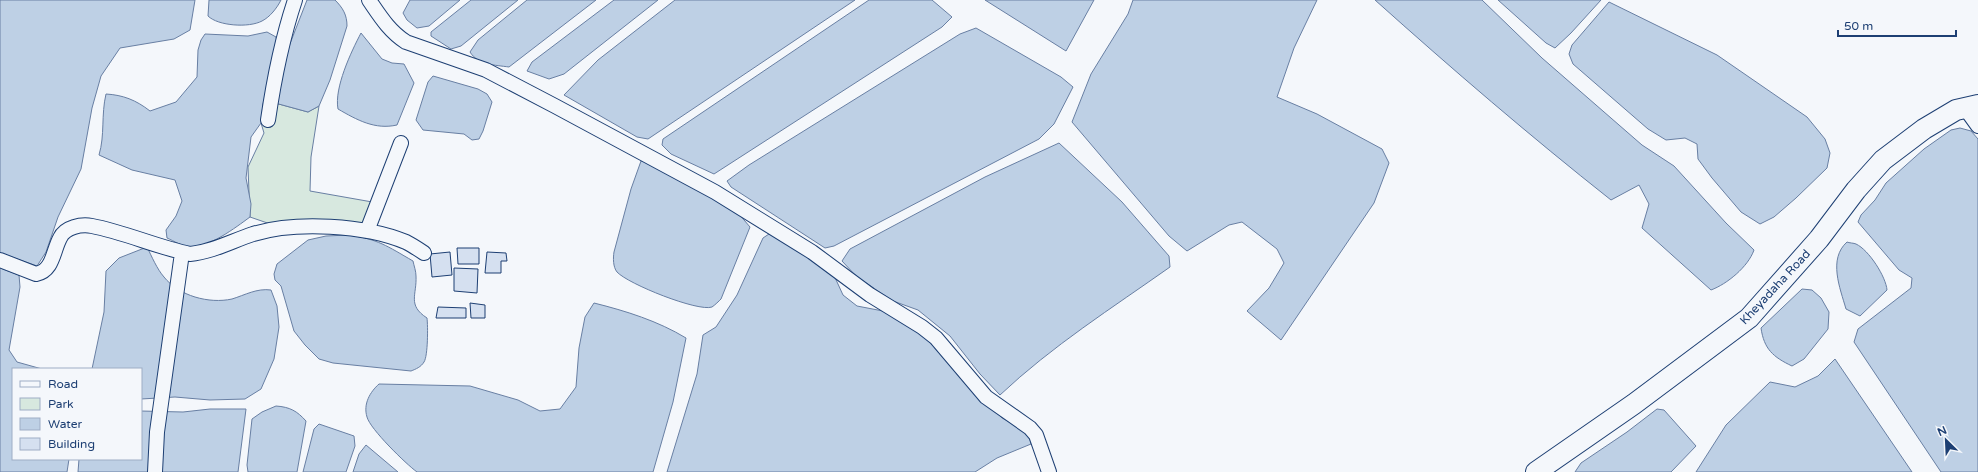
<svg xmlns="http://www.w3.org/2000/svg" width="1978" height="472" font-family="'Varela Round',sans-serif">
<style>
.green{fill:#d7e8df;stroke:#687fa3}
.water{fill:#bed0e5;stroke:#687fa3}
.building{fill:#d5e0f0;stroke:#1d3f73}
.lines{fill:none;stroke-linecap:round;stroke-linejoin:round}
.street-casing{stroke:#1d3f73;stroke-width:16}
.secondary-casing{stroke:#1d3f73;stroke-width:22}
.street{stroke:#f4f7fb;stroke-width:14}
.secondary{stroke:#f4f7fb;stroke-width:20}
.labels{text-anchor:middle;stroke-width:3;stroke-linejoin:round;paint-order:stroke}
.street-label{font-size:12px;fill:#1d3f73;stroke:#f4f7fb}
</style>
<rect width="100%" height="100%" fill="#f4f7fb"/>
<path class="green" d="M275,103L308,112L319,106L311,157L310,191L378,203L367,231L279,227L250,217L248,167L264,133L261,123L263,104Z"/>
<path class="water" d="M0,0H195L190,30L174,39L120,48L101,76L92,108L81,169L58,217L46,252L37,266L0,253Z
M209,0H281C277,8 270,17 262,21C249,28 218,26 208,16Z
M307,0H335C343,8 347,15 347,26L330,80L319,106L308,112L275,103L286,54Z
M410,0H460L429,26L417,28L407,20L403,13Z
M471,0H518L461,46L451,49L431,36V32Z
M527,0H596L509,67C495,65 478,65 470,52L478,40Z
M614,0H658L564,74L549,79L527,71L532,62Z
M675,0H855L648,139L637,137L564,95L598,60Z
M869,0H932L952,17L942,27L714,174L671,154L662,145L663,139Z
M985,0H1094L1066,51Z
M1133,0H1317L1294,48L1277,97L1317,114L1382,149L1389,163L1374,203L1281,340L1247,311L1269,288L1284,263L1277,249L1242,222L1229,225L1187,251L1169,236L1072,122L1091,74L1128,14Z
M1375,0H1482L1542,58L1642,145L1674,166L1726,223L1754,250C1748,267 1727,284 1711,290L1642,228L1649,204L1639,185L1611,200C1530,136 1452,69 1375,0Z
M1498,0H1601L1571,33L1555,48L1546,43Z
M1609,2L1717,55L1807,117L1825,139L1830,153L1827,168L1796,198L1774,217L1760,224L1741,212L1712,178L1698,159L1697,144L1685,138L1666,140L1648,129L1573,64L1569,54L1572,45Z
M976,28L1061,77L1073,87L1054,124L1039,139L834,246L825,248L731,187L727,181L749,165L960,34Z
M267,32L276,37L278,49L263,104L261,123L251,137L246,178L251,204L250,217C235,228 210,247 191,247C183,247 174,241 167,238L166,230L176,216L182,201L175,180L132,170L99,155C105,135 101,115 106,94C123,95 136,100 150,111L176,102L197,77L198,50L201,40L205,34L248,36Z
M361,33L382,59L392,63L404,64L414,83L397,125C375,130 357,120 338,109C334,88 351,52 361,33Z
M433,76L478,89L487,94L492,102L483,131L479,139L472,140L464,134L423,130L416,120L428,82Z
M1960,128L1971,131L1978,139V472H1941L1854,342L1858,329L1911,288L1912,278L1899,270L1858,222L1861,215L1875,200L1886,183L1924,149L1951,130Z
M1059,143L1122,202L1169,256L1170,267C1112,308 1052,346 1000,395L980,374L950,336L918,310L893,301L857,277L842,261L850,249L985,177Z
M641,161L655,164L733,207L750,227L721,299C719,301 715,305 712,307C698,312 628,284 617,272C613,267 613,258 614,252L631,189Z
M772,232L832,271L843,295L857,306L883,311L921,332L948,363L1002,418L1029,432L1031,444L997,458L975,472H667L697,374L703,335L716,327L737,295L763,238Z
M348,235C378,239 387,246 413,261C414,266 416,271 416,276C417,295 407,305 427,318C428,326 428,356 424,362C421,367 416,369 411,371L333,363L319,359L305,345L294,331L281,286L275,280L274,274L277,264L308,240L326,236Z
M1847,242C1849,243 1854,243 1856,244C1869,250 1886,277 1887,290L1860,316L1846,309C1840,288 1828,259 1847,242Z
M147,247C152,257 157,269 164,277C179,296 209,304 232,299C245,295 257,288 271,290L277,306L279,327L274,359L261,389L245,399L210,400L175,397L141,399V369H92L104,312L106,271L119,258Z
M0,268L19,275L20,287L9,350L17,362L42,369H13V459H69L67,472H0Z
M1802,289L1812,290L1821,298L1829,312L1828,329L1804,359L1792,366C1773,357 1764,349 1761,328Z
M594,303C626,311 658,321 686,338L673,402L653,472H417C406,464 370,429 367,417C363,404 370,392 379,384L470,386L518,400L540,411L560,409L576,387L579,348L585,317Z
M1835,359L1912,472H1696L1726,425L1770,382L1795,387L1818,376Z
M276,406C290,407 297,411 306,421L297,472H248L247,465L252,419L262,412Z
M210,409H246L238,472H78L79,459H141V411L183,412Z
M1657,409L1664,410L1696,446L1671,472H1575L1581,463L1627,432Z
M319,424L354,436L355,446L346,472H303L314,429Z
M366,445L398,472H353L359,454Z"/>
<path class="building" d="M457,248H479V264H458Z
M450,252L452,275L432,277L430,254Z
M487,252L506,253L507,261H501V273H485Z
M454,268L478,269L477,293L454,291Z
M470,303L485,305V318H471Z
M438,307L466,308V318H436Z"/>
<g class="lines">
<defs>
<path id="street" d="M369,0C380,16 389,31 406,42L486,70L555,106L715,192L812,252L870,295L922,327L936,338L986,397L1030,428L1036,435L1049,472
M1965,108L1978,126
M268,120C274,79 282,39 295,0
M367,231L401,143
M0,260L36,274C53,271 53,251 60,238C65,227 81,224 92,226C124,232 157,247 190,254C212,252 232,241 253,234C296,221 365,225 406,242C412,245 418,249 424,253
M155,472L157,432L182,253"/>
<path id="secondary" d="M1536,472L1634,404L1749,318L1819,239L1856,190L1883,160L1924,129L1956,110L1978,105"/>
</defs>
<use href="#street" class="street-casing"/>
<use href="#secondary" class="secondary-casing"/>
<use href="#street" class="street"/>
<use href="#secondary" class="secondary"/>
</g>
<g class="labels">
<g class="street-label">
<text transform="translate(1775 287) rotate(-47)" y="4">Kheyadaha Road</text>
</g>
</g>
<rect x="12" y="368" width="130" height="92" fill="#f4f7fb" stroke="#9eadc5"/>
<rect x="20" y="381" width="20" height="6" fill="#f4f7fb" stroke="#9eadc5"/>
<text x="48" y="388" font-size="12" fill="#1d3f73">Road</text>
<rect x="20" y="398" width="20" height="12" fill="#d7e8df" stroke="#9eadc5"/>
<text x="48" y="408" font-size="12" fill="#1d3f73">Park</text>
<rect x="20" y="418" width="20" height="12" fill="#bed0e5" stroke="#9eadc5"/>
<text x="48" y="428" font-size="12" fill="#1d3f73">Water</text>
<rect x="20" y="438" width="20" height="12" fill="#d5e0f0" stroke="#9eadc5"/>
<text x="48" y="448" font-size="12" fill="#1d3f73">Building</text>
<g transform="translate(1946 440) rotate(336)" stroke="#f4f7fb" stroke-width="3" paint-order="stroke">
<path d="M0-3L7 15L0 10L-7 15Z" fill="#1d3f73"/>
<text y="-6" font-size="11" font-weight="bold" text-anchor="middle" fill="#1d3f73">N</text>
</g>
<path d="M1838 30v6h118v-6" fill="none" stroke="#1d3f73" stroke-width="2"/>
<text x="1844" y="30" font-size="12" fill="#1d3f73" stroke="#f4f7fb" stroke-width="3" paint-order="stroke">50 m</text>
</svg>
